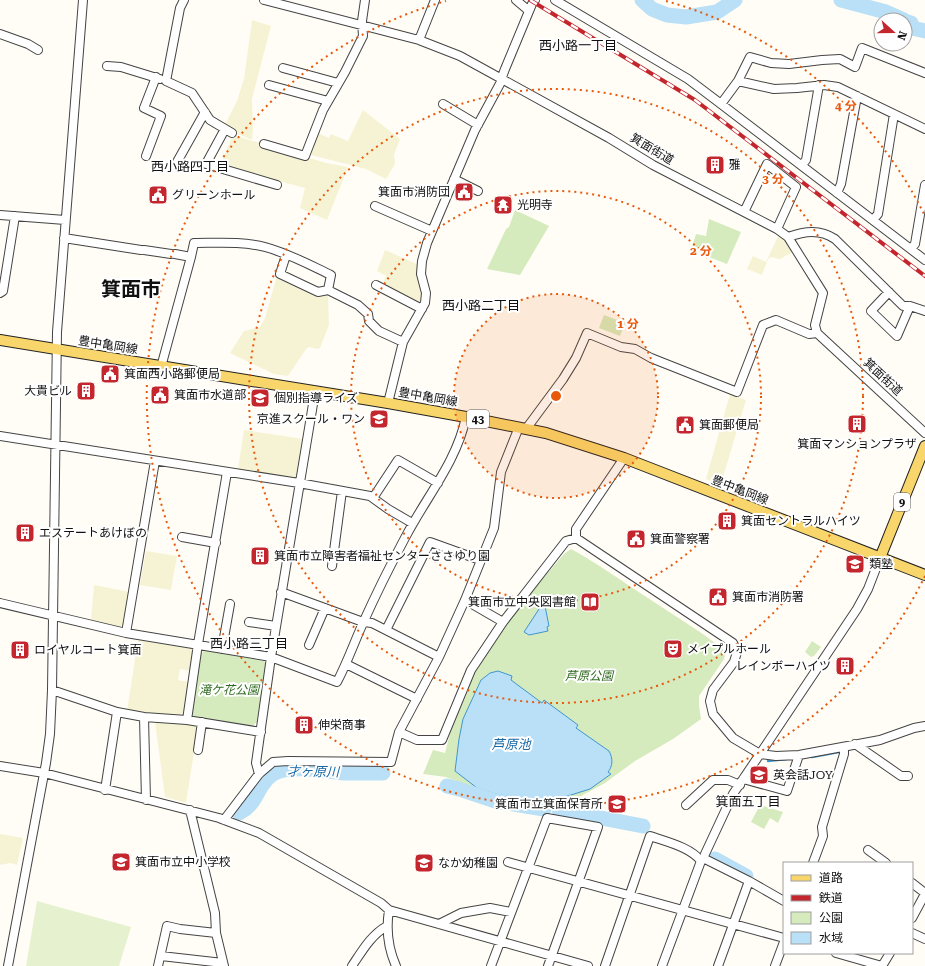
<svg xmlns="http://www.w3.org/2000/svg" width="925" height="966" font-family="'Roboto Serif','Noto Sans JP',serif">
<style>
.farmland{fill:#f6f3d4}
.green{fill:#d5ebbd}
.pitch{fill:#e6f2cf}
.water{fill:#b9e0f7;stroke:#3f96cf}
.lines{fill:none;stroke-linecap:round;stroke-linejoin:round}
.stream{stroke:#3f96cf;stroke-width:2.5}
.river{stroke:#b9e0f7;stroke-width:15}
.minor-casing{stroke:#444;stroke-width:10}
.major-casing{stroke:#222;stroke-width:12}
.minor{stroke:#fff;stroke-width:8}
.major{stroke:#f9d66b;stroke-width:10}
.rail-casing{stroke:#c4262e;stroke-width:4}
.rail{stroke:#fff;stroke-width:2.5;stroke-dasharray:8;stroke-linecap:butt}
.ring{fill:none;stroke:#e8590c;stroke-width:2;stroke-dasharray:2 4}
.labels{text-anchor:middle;stroke-width:4;stroke-linejoin:round;paint-order:stroke}
.shield{fill:#fff;stroke:#585858;stroke-width:1}
.shield-label{font-size:11px;font-weight:bold;fill:#111}
.street-label{font-size:12px;fill:#111;stroke:#fff}
.poi-label{font-size:12px;fill:#111;stroke:#fff;text-anchor:start}
.park-label{font-size:12px;font-style:italic;fill:#2f6b1f;stroke:#fff}
.neighbourhood-label{font-size:13px;fill:#111;stroke:#fff}
.water-label{font-size:13px;font-style:italic;fill:#1768a6;stroke:#fff}
.town-label{font-size:20px;font-weight:bold;fill:#111;stroke:#fff}
.centre{fill:#e8590c;stroke:#fff;stroke-width:2}
.ring-label{font-size:12px;text-anchor:middle;font-weight:bold;fill:#e8590c;stroke:#fff;stroke-width:4;stroke-linejoin:round;paint-order:stroke}
</style>
<rect width="100%" height="100%" fill="#fffdf5"/>
<path class="farmland" d="M252,20L271,26L252,99L253,130L252,140L233,132L224,127L237,101L244,79Z
M363,110L400,139L394,155L395,164L386,179L366,169L311,155L318,133L329,138L331,134L348,141Z
M233,135L326,163L348,167L327,220L300,208L305,188L220,165Z
M779,234L783,237L793,252L780,259L771,257L768,259L762,275L747,269L753,256L766,262Z
M385,250L419,265L417,276L424,291L421,306L382,285L386,276L377,271Z
M277,276L328,294L329,325L320,348L317,349L309,347L306,349L288,376L274,374L230,353L244,331L260,327L265,318Z
M730,394L746,400L721,484L706,479Z
M244,430L303,439L297,475L292,479L238,469Z
M146,551L177,556L171,590L140,585Z
M94,585L130,592L125,624L121,627L91,620Z
M138,640L191,648L194,651L190,671L180,669L178,680L189,682L184,712L180,715L127,711Z
M155,722L187,724L198,727L186,803L165,797Z
M0,834L23,838L17,865L10,863L0,865Z"/>
<path class="green" d="M515,210L549,226L520,275L487,269L506,229L509,227Z
M709,219L741,232L727,264L709,257L707,252L692,247L696,234L706,236Z
M604,315L625,323L620,336L599,328Z
M571,549C599,564 624,583 651,600C676,617 703,632 726,652L724,659L699,696V706L701,719L673,739L635,761L605,783L581,796L558,804L544,805L527,804L491,795L446,777L423,774L433,750L445,753L452,726L466,696L470,680L481,660L494,640L529,595L564,554Z
M812,641L821,647L814,656L811,657L805,652Z
M205,650L264,661L266,664L257,722L252,726L195,719L192,716L201,654Z
M760,805L783,812L778,823L770,818L764,829L751,822Z"/>
<path class="pitch" d="M37,901L131,927L119,966H26Z"/>
<path class="water" d="M541,606H545L549,626L547,627L548,631L529,635L524,632Z
M498,671L512,676L511,680L542,703L544,700L578,725L576,728L609,751C613,758 613,766 608,772L611,774L590,789L555,800L523,799L495,794L477,788L455,771L459,739L463,719L481,680L490,673Z"/>
<g class="lines">
<path class="stream" d="M812,757L839,752
M768,761L787,759"/>
<path class="river" d="M642,0L652,9L667,15L686,17L717,12L735,0
M841,0L886,12L904,20
M905,21L911,23L912,28L925,31
M447,786L459,789L495,801L544,809
M559,810L643,826
M239,813C259,803 256,785 273,774C289,764 324,771 343,773C356,773 369,773 383,773
M715,859L746,876"/>
<defs>
<path id="minor" d="M184,0L180,8L166,81L192,93L210,120L232,133
M264,0L419,40L460,56L609,138L653,165L777,229L788,237L823,293L815,325L817,333L925,433
M516,0L529,11
M555,0L688,79L721,104L925,260
M0,34L28,44L38,50
M419,40L435,0
M107,66L121,67L160,79
M283,68L338,83
M738,81L750,57L771,63L789,64L822,60L840,59L855,67L862,48L925,73
M269,85L328,101
M443,104L478,125
M721,104L738,81L774,89L797,88L824,85L838,87L925,129
M225,129L206,164L277,185
M264,144L305,156L323,110L345,72L363,36L362,21L365,0
M146,156L161,116L144,108L156,77
M177,162L205,112
M802,165L806,160L819,85
M454,179L478,191
M837,193L841,184L857,96
M375,206L432,231
M744,212L767,164L796,187L777,229
M0,215L65,220
M873,220L878,214L894,114
M788,237C805,231 820,229 835,239L903,306H910L925,311
M64,238L141,250
M911,249L915,244L925,185
M144,250L171,254
M175,254L191,257
M286,255L280,274L318,292L328,290
M376,285L422,309
M889,292L871,311L897,336L910,306
M0,293L3,291L15,216
M161,367L191,257L194,243C217,243 242,241 265,247C288,253 310,265 331,275L328,290L358,305L368,314L369,321L379,331L403,342
M388,403L403,342L425,303L426,293L421,274L422,261L427,243L475,130L502,80V77L505,69L532,4L535,0
M526,429L563,379L576,358L587,333L621,347L635,349L651,358L737,392L763,325L776,320L809,334L817,333
M0,436L299,483L370,496L388,509L412,523
M624,458L576,529V538L733,643L737,652L734,662L713,690L710,701L713,714L733,738L760,754L857,609L868,589L880,558
M373,498L398,460L438,483
M182,537L216,543
M332,566L342,491
M281,592L363,622L372,623L439,657
M465,600L503,622
M0,603L126,633L271,657L337,682C347,663 354,643 363,623C376,594 391,564 406,536C427,496 457,461 466,417
M249,622L276,626
M386,630L430,542L480,560
M126,633L155,461
M309,645L325,608
M222,649L230,604
M346,664L417,699
M52,690L117,712L144,717L187,720L261,732
M144,717L146,800
M187,720L198,644L227,472
M399,732L417,740H442L471,670L503,622L566,541L576,538
M855,744L901,776H908
M198,750L202,722
M0,766L44,773L219,818L259,833L381,903L389,910L588,966
M259,774L256,763L271,657L315,392
M743,779L787,791L799,755
M105,790L117,712
M686,805L713,780H728L740,785
M190,810L215,913L216,933L224,966
M224,820L259,774L273,762L288,761L391,762L399,732L439,657L465,600L494,528L501,472L519,427
M868,850L886,863
M705,854L733,794L760,754L776,756L799,755L880,740L914,728L925,726
M705,859L749,881L784,901
M508,862L784,938
M813,863L823,836L822,827L844,754V747
M912,883L925,893
M389,910C386,929 388,948 396,966
M912,918L925,894
M439,924L461,913L490,908L511,912
M912,933L925,939
M836,953L882,966
M161,956L223,963
M8,966L46,763L50,734L52,690L57,332L83,0
M158,966L167,926L180,929L216,933
M352,966C362,951 371,935 387,926
M491,966L547,818L598,827L548,966
M605,966L650,836C667,842 690,847 701,861L662,966
M718,966L749,881
M775,966L784,942
M882,966L890,953"/>
<path id="major" d="M0,340L388,403L466,417L546,433L624,458L925,575
M880,558L925,446"/>
</defs>
<use href="#minor" class="minor-casing"/>
<use href="#major" class="major-casing"/>
<use href="#minor" class="minor"/>
<use href="#major" class="major"/>
<defs>
<path id="rail" d="M530,0L695,100L925,276"/>
</defs>
<use href="#rail" class="rail-casing"/>
<use href="#rail" class="rail"/>
</g>
<circle cx="556" cy="396" r="102" fill="#e8590c" fill-opacity=".12"/>
<g class="ring">
<circle cx="556" cy="396" r="102"/>
<circle cx="556" cy="396" r="205"/>
<circle cx="556" cy="396" r="307"/>
<path d="M925 576A410 410 0 1 1 446 1M666 1A410 410 0 0 1 925 216"/>
</g>
<defs>
<symbol id="building-square" viewBox="-11 -11 22 22"><rect x="-9" y="-9" width="18" height="18" rx="4" fill="#c4262e" stroke="#fff"/><path d="M-4-6H4V6H1V3H-1V6H-4ZM-2.5-4.3h1.7v1.8h-1.7ZM.8-4.3h1.7v1.8H.8ZM-2.5-1h1.7V.8h-1.7ZM.8-1h1.7V.8H.8Z" fill="#fff"/></symbol>
<symbol id="civic-square" viewBox="-11 -11 22 22"><rect x="-9" y="-9" width="18" height="18" rx="4" fill="#c4262e" stroke="#fff"/><path d="M-.6-6.5H3V-4.5H.6V-3L4-1V1h2V6H-6V1h2V-1L-.6-3ZM-1.2 2.5V6h2.4V2.5Z" fill="#fff"/></symbol>
<symbol id="temple-square" viewBox="-11 -11 22 22"><rect x="-9" y="-9" width="18" height="18" rx="4" fill="#c4262e" stroke="#fff"/><path d="M0-6L5-2H3V0L6.5 2.5H4V6H1.5V3h-3V6H-4V2.5H-6.5L-3 0V-2H-5Z" fill="#fff"/></symbol>
<symbol id="school-square" viewBox="-11 -11 22 22"><rect x="-9" y="-9" width="18" height="18" rx="4" fill="#c4262e" stroke="#fff"/><path d="M0-5L7-2L0 1L-7-2ZM-4 1L0 2.5L4 1V4Q0 6-4 4Z" fill="#fff"/></symbol>
<symbol id="library-square" viewBox="-11 -11 22 22"><rect x="-9" y="-9" width="18" height="18" rx="4" fill="#c4262e" stroke="#fff"/><path d="M-6-4Q-3-5.5-.7-3.5V5Q-3 3-6 4ZM6-4Q3-5.5 .7-3.5V5Q3 3 6 4Z" fill="#fff"/></symbol>
<symbol id="theatre-square" viewBox="-11 -11 22 22"><rect x="-9" y="-9" width="18" height="18" rx="4" fill="#c4262e" stroke="#fff"/><path d="M-5-5.5Q0-4 5-5.5V0Q5 5 0 6Q-5 5-5 0ZM-3.3-2.5H-1v1.5H-3.3ZM1-2.5H3.3v1.5H1ZM-2.8 1Q0 5.5 2.8 1Z" fill="#fff"/></symbol>
</defs>
<g fill-rule="evenodd">
<use href="#building-square" x="704" y="154" width="22" height="22"/>
<use href="#civic-square" x="453" y="181" width="22" height="22"/>
<use href="#civic-square" x="147" y="184" width="22" height="22"/>
<use href="#temple-square" x="492" y="194" width="22" height="22"/>
<use href="#civic-square" x="99" y="363" width="22" height="22"/>
<use href="#building-square" x="75" y="380" width="22" height="22"/>
<use href="#civic-square" x="149" y="384" width="22" height="22"/>
<use href="#school-square" x="249" y="387" width="22" height="22"/>
<use href="#school-square" x="368" y="408" width="22" height="22"/>
<use href="#building-square" x="846" y="413" width="22" height="22"/>
<use href="#civic-square" x="674" y="414" width="22" height="22"/>
<use href="#building-square" x="716" y="510" width="22" height="22"/>
<use href="#building-square" x="14" y="522" width="22" height="22"/>
<use href="#civic-square" x="625" y="528" width="22" height="22"/>
<use href="#building-square" x="249" y="545" width="22" height="22"/>
<use href="#school-square" x="844" y="553" width="22" height="22"/>
<use href="#civic-square" x="707" y="586" width="22" height="22"/>
<use href="#library-square" x="579" y="591" width="22" height="22"/>
<use href="#theatre-square" x="662" y="638" width="22" height="22"/>
<use href="#building-square" x="9" y="639" width="22" height="22"/>
<use href="#building-square" x="834" y="655" width="22" height="22"/>
<use href="#building-square" x="293" y="714" width="22" height="22"/>
<use href="#school-square" x="748" y="764" width="22" height="22"/>
<use href="#school-square" x="606" y="793" width="22" height="22"/>
<use href="#school-square" x="110" y="851" width="22" height="22"/>
<use href="#school-square" x="413" y="852" width="22" height="22"/>
</g>
<g class="labels">
<g class="shield">
<rect x="467" y="410" width="22" height="18" rx="3"/>
<rect x="894" y="493" width="16" height="18" rx="3"/>
</g>
<g class="shield-label">
<text x="478" y="423">43</text>
<text x="902" y="506">9</text>
</g>
<g class="street-label">
<text transform="translate(652 149) rotate(31)" y="4">箕面街道</text>
<text transform="translate(108 345) rotate(9)" y="4">豊中亀岡線</text>
<text transform="translate(883 377) rotate(43)" y="4">箕面街道</text>
<text transform="translate(428 397) rotate(10)" y="4">豊中亀岡線</text>
<text transform="translate(740 490) rotate(21)" y="4">豊中亀岡線</text>
</g>
<g class="poi-label">
<text x="729" y="169">雅</text>
<text x="450" y="196" text-anchor="end">箕面市消防団</text>
<text x="172" y="199">グリーンホール</text>
<text x="517" y="209">光明寺</text>
<text x="124" y="378">箕面西小路郵便局</text>
<text x="72" y="395" text-anchor="end">大貴ビル</text>
<text x="174" y="399">箕面市水道部</text>
<text x="274" y="402">個別指導ライズ</text>
<text x="365" y="423" text-anchor="end">京進スクール・ワン</text>
<text x="699" y="429">箕面郵便局</text>
<text x="857" y="448" text-anchor="middle">箕面マンションプラザ</text>
<text x="741" y="525">箕面セントラルハイツ</text>
<text x="39" y="537">エステートあけぼの</text>
<text x="650" y="543">箕面警察署</text>
<text x="274" y="560">箕面市立障害者福祉センターささゆり園</text>
<text x="869" y="568">類塾</text>
<text x="732" y="601">箕面市消防署</text>
<text x="576" y="606" text-anchor="end">箕面市立中央図書館</text>
<text x="687" y="653">メイプルホール</text>
<text x="34" y="654">ロイヤルコート箕面</text>
<text x="831" y="670" text-anchor="end">レインボーハイツ</text>
<text x="318" y="729">伸栄商事</text>
<text x="773" y="779">英会話JOY</text>
<text x="603" y="808" text-anchor="end">箕面市立箕面保育所</text>
<text x="135" y="866">箕面市立中小学校</text>
<text x="438" y="867">なか幼稚園</text>
</g>
<g class="park-label">
<text x="589" y="680">芦原公園</text>
<text x="229" y="694">滝ケ花公園</text>
</g>
<g class="neighbourhood-label">
<text x="578" y="50">西小路一丁目</text>
<text x="190" y="171">西小路四丁目</text>
<text x="481" y="310">西小路二丁目</text>
<text x="249" y="648">西小路三丁目</text>
<text x="748" y="806">箕面五丁目</text>
</g>
<g class="water-label">
<text x="511" y="749">芦原池</text>
<text transform="translate(313 771) rotate(1)" y="5">才ヶ原川</text>
</g>
<g class="town-label">
<text x="131" y="296">箕面市</text>
</g>
</g>
<circle cx="556" cy="396" r="6" class="centre"/>
<g class="ring-label">
<text x="846" y="110">4 分</text>
<text x="773" y="183">3 分</text>
<text x="701" y="255">2 分</text>
<text x="628" y="328">1 分</text>
</g>
<rect x="783" y="862" width="130" height="92" fill="#ffffff" stroke="#a0a0a0"/>
<rect x="791" y="875" width="20" height="6" fill="#f9d66b" stroke="#a0a0a0"/>
<text x="819" y="882" font-size="12" fill="#111111">道路</text>
<rect x="791" y="895" width="20" height="6" fill="#c4262e" stroke="#a0a0a0"/>
<text x="819" y="902" font-size="12" fill="#111111">鉄道</text>
<rect x="791" y="912" width="20" height="12" fill="#d5ebbd" stroke="#a0a0a0"/>
<text x="819" y="922" font-size="12" fill="#111111">公園</text>
<rect x="791" y="932" width="20" height="12" fill="#b9e0f7" stroke="#a0a0a0"/>
<text x="819" y="942" font-size="12" fill="#111111">水域</text>
<g transform="translate(893 32) rotate(111)"><circle r="19" fill="#ffffff" stroke="#a0a0a0"/>
<path d="M0-3L7 15L0 10L-7 15Z" fill="#c4262e"/>
<text y="-6" font-size="11" font-weight="bold" text-anchor="middle" fill="#111111">N</text>
</g>
</svg>
